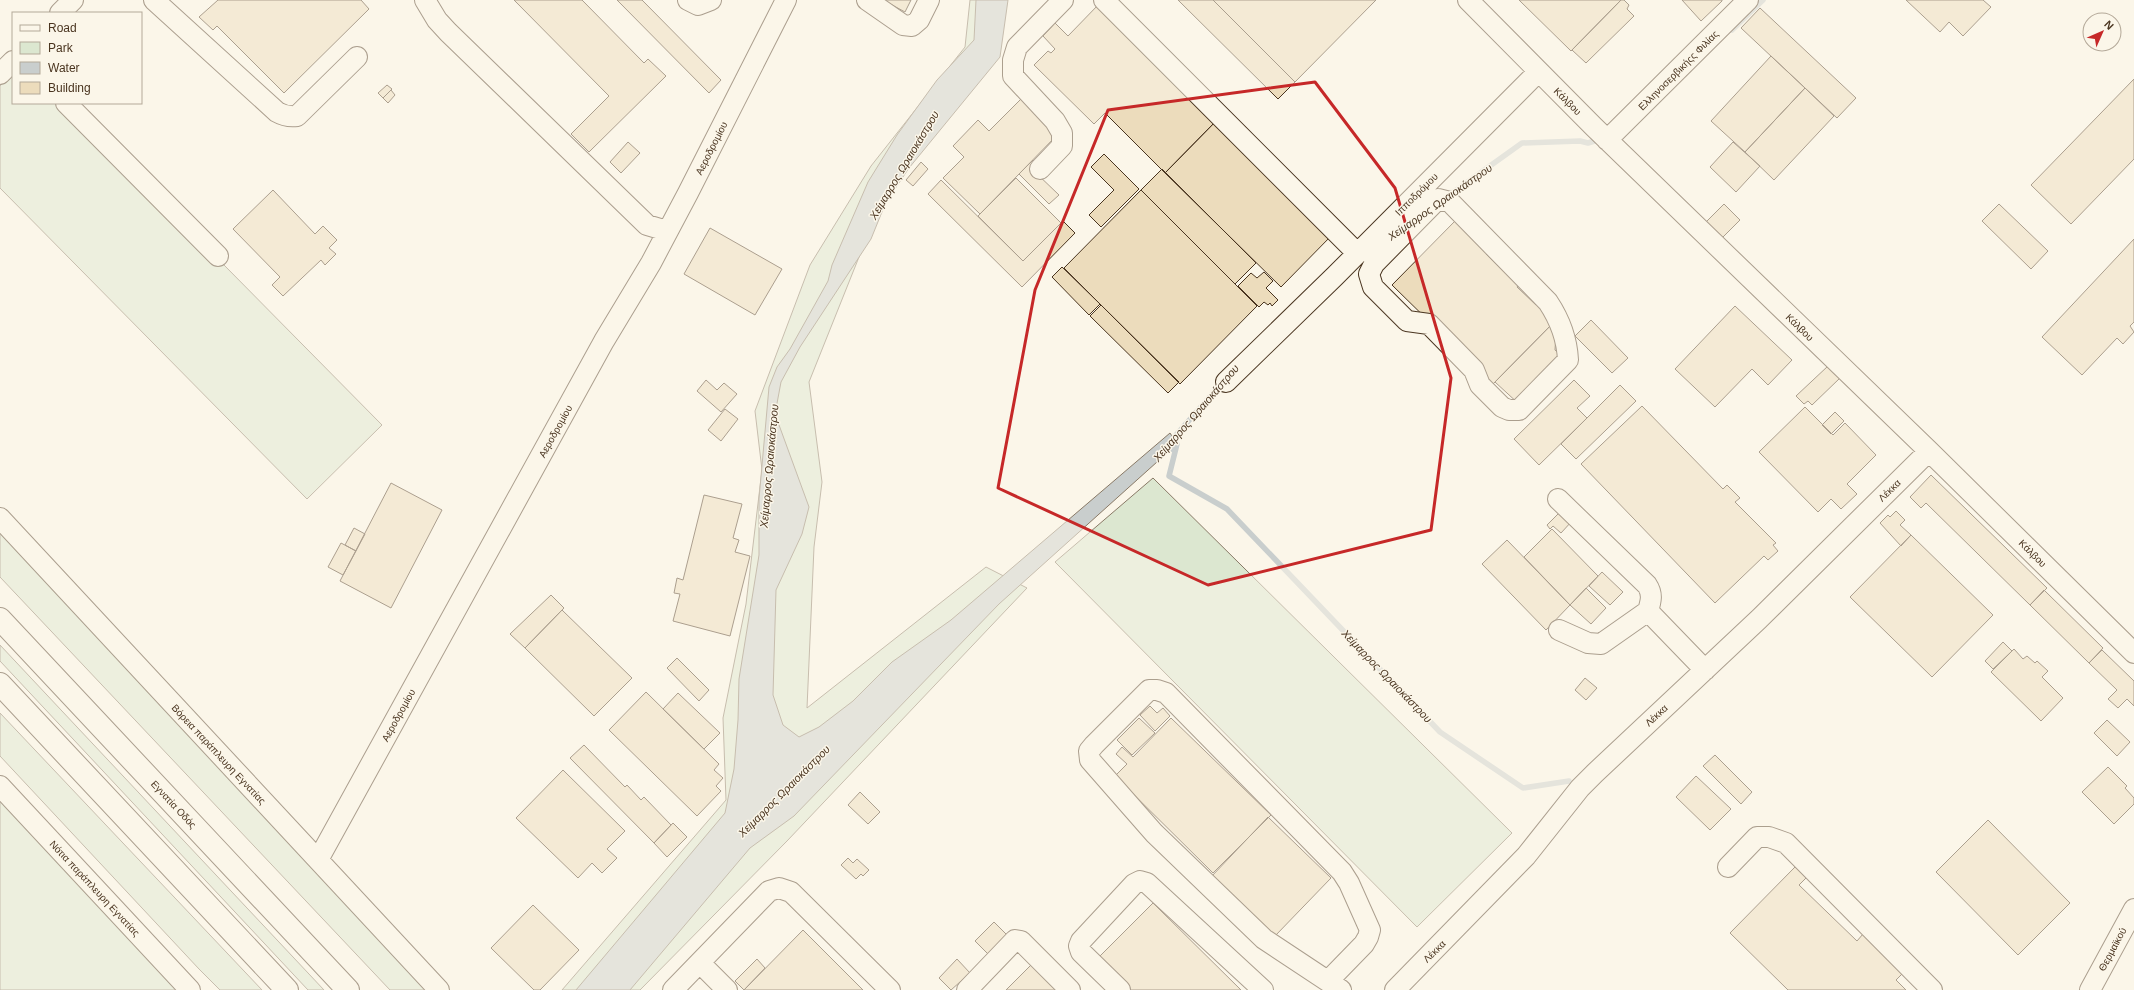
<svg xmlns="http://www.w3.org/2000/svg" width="2134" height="990" font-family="Arial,sans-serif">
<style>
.green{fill:#dce7d0;stroke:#887966}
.water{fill:#c9cecd;stroke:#887966}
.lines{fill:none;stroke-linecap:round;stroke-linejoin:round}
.stream{stroke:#c9cecd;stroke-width:5.5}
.building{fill:#ecdcbc;stroke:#4a3520}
.minor-casing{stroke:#4a3520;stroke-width:22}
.highway-casing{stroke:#4a3520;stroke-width:24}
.minor{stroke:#fbf6e9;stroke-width:20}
.highway{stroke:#fbf6e9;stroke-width:22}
.marked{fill:none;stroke:#c62828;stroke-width:3;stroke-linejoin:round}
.labels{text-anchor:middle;stroke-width:3;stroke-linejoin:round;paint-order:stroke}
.street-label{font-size:10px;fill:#4a3520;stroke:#fbf6e9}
.water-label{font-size:11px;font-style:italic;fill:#4a3520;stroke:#fbf6e9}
</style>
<rect width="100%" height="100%" fill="#fbf6e9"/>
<path class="green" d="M970,0H1001L887,187L809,382L822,482L814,547L807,708L986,567L1027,588L787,841L640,990H562L726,800L723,718L746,604L762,470L755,411L810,265L871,166L965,47Z
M13,73V103H64L382,425L307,499L0,188V86Z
M1153,478L1512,833L1417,927L1055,562Z
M0,533L428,990H390L0,577Z
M0,645L324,990H308L0,661Z
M0,713L262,990H220L199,969L0,756Z
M0,792L184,990H0Z"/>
<path class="water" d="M976,0H1008L1000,57L909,168L886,202L871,239L800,347L781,382L775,414L809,507L802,534L776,590L773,695L783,725L799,737L819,727L853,701L892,662L951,620L1170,433L1177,444L999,604L794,816L750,848L630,990H576L725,813L734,769L738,720L739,679L759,555V499L769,387L777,367L790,349L828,281L832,265L868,182L897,135L937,80L974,40Z"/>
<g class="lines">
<path class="stream" d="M1732,30L1763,0
M1448,196L1522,143L1580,141L1588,143L1601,139
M1169,443L1223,382
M1172,449L1177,444L1169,476L1227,509L1440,732L1523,788L1569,781"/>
</g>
<path class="building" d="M218,0H361L369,9L284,93L217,26L213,30L199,17Z
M514,0H582L644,63L648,59L666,76L589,152L571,134L609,96Z
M617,0H642L721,80L709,93Z
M883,0H911L905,12Z
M1178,0H1213L1295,82L1278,99Z
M1213,0H1376L1295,82Z
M1519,0H1621L1571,51Z
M1621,0H1624L1629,5L1627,9L1634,16L1586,63L1572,50Z
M1682,0H1722V1L1701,21Z
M1906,0H1983L1991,7L1963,36L1949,22L1940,32Z
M1100,3L1218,119L1165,173L1105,113L1094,124L1034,65L1048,51L1051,53L1055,49L1043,36L1055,23L1068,36Z
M1760,8L1856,98L1837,118L1741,28Z
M1771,56L1805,88L1745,152L1711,121Z
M2134,79V159L2071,224L2031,185Z
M387,85L392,89L383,98L378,93Z
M1805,88L1834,116L1774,180L1745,152Z
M391,90L395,95L388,103L383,98Z
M1024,96L1060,132L980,214L943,178L964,157L953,146L978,120L989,131Z
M1218,119L1333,234L1281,287L1165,173Z
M628,142L640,153L621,173L610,162Z
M1733,142L1760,166L1736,192L1710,167Z
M1104,154L1139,189L1101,227L1089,215L1114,190L1091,167Z
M1033,160L1039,166L1034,171L1059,195L1049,204L1019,174Z
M921,162L928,169L913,186L906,180Z
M1162,169L1256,263L1235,284L1141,190Z
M1016,178L1061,223L1023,261L978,216Z
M941,180L1023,261L1063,221L1075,233L1022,287L928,194Z
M273,190L315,234L323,226L337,240L329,248L336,254L325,265L321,260L283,296L272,285L280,277L233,229Z
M1141,190L1257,306L1180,384L1064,268Z
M1724,204L1740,220L1718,242L1702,226Z
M1999,204L2048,251L2031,269L1982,221Z
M1456,220L1488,252L1486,254L1502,270L1504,267L1520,283L1517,287L1536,305L1539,302L1557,319L1493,384L1392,285Z
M710,228L782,269L755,315L684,274Z
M2134,239V322L2130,326L2134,332L2123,344L2117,338L2082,375L2042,337Z
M1062,267L1100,304L1089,315L1052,277Z
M1264,272L1273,281L1266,288L1278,300L1272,306L1270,303L1268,305L1264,302L1259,307L1238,286L1251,273L1257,278Z
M1101,305L1179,382L1168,393L1090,316Z
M1735,306L1792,360L1768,385L1752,369L1715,407L1675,369Z
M1557,319L1555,350L1565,359L1520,405L1495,382Z
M1591,320L1628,358L1612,373L1575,336Z
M1828,366L1840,378L1812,405L1808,401L1804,404L1796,396Z
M706,380L717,390L724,383L737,394L721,412L697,391Z
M1574,380L1590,396L1577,408L1587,418L1539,465L1514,439Z
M1620,385L1636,401L1576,459L1561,444Z
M1642,406L1723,489L1727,485L1740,498L1735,502L1776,543L1773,545L1778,551L1768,560L1764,556L1715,603L1581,464Z
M1805,407L1833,435L1845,423L1876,455L1847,484L1857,494L1841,509L1831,499L1818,512L1759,452Z
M725,409L738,419L721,441L708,430Z
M1835,412L1844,421L1831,434L1822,425Z
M1931,475L2047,588L2030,605L1926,503L1921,508L1910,497Z
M391,483L442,510L391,608L340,581Z
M704,495L742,504L733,538L739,540L735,552L750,556L730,636L673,621L680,594L674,593L677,578L683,580Z
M1561,511L1572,521L1561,533L1553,526L1550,529L1547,525Z
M1896,511L1905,520L1900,525L1911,535L1901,546L1880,523L1888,515L1890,517Z
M354,528L365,534L356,551L345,545Z
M1552,529L1598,576L1570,605L1524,557Z
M1911,535L1993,615L1932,677L1850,597Z
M1507,540L1570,605L1546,630L1482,564Z
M341,543L356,551L343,575L328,567Z
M1602,572L1623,592L1610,605L1589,586Z
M1586,588L1606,608L1591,624L1570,605Z
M2044,590L2103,648L2089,663L2030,605Z
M551,595L564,608L525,648L510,634Z
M562,610L632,678L594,716L525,648Z
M2003,642L2012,651L1993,669L1985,661Z
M2014,649L2023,659L2027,656L2035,663L2037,661L2048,671L2042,677L2063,698L2041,721L1991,672Z
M2102,650L2134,681V706L2127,699L2118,708L2108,699L2117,690L2089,663Z
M677,658L709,690L699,701L667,668Z
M1585,678L1597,688L1586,700L1575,690Z
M646,692L719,764L714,770L723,778L716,786L721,791L697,816L609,730Z
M678,693L720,733L704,749L663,709Z
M1150,706L1157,713L1163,708L1170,716L1155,731L1140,715Z
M1139,718L1155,733L1132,755L1117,740Z
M1171,718L1271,815L1213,873L1115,776L1127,764L1116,754L1122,747L1133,757Z
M2107,720L2130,742L2117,756L2094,733Z
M584,745L625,787L627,785L641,800L644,797L671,825L654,843L570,758Z
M1715,755L1752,792L1741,804L1703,766Z
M2108,767L2127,786L2125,788L2134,798V804L2114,824L2082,792Z
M563,770L625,831L607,849L617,858L602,873L592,863L578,878L516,818Z
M1696,776L1731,809L1710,830L1676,797Z
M860,792L880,812L868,824L848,805Z
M1268,817L1331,878L1275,936L1257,919L1255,921L1211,877Z
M1988,820L2070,903L2018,955L1936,872Z
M673,823L687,837L667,857L654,843Z
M848,858L853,863L857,859L869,870L863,876L861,874L856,879L841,865Z
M1795,867L1806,878L1799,885L1857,941L1863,934L1903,973L1896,980L1906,990H1788L1730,933Z
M1153,903L1241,990H1130L1098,958Z
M533,905L579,950L540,990H534L491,948Z
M994,922L1008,936L989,955L975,941Z
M803,930L863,990H744Z
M757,959L765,968L744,990L735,981Z
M957,959L970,973L951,990L939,978Z
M1032,964L1058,990H1006Z"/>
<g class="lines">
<defs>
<path id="minor" d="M154,0L277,112C284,116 290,117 297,116L357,57
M425,0L437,20L448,32L647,225L667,231
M688,0L698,5L711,0
M867,0L903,25L912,26L919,20L929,0
M1104,0L1357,253
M1468,0L1594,127L1929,451L2134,653
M60,13L73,0
M0,74L13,61
M66,103L218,256
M1607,140L1748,0
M1040,169L1062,146V133L1055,121L1013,76V60L1017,47L1063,0
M1438,199L1450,202L1548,302C1560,320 1567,338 1568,360L1519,410H1509L1502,407L1480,385L1474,370L1429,324L1407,321L1373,287L1369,274L1374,264Z
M1226,382L1335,276L1538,72
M1558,499L1647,585C1653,594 1651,601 1648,611L1705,670
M0,518L439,990
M1559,630L1588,643L1601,644L1648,611
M0,786L190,990
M318,860L604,341L651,263L688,193L786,0
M1728,867L1757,837H1769L1786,843L1932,990
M700,963L727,990
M1328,981L1364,944L1368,937L1370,930L1349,883L1342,872L1166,693L1157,690H1149L1094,745L1089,751L1090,760L1154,833L1264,939L1341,990
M673,990L769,891L779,888L791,892L890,990
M967,990L1015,940L1021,941L1070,990
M1120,990L1081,952L1079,946L1081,941L1134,884L1140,881L1147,883L1263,990
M1395,990L1526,856L1580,788L1595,773L1759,619L1929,451
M2090,990L2134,909"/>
<path id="highway" d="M0,619L348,990
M0,684L287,990"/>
</defs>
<use href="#minor" class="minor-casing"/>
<use href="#highway" class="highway-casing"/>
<use href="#minor" class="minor"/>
<use href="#highway" class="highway"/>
</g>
<path d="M0 0H2134V990H0ZM1315,82L1395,188L1451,378L1431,530L1208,585L998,488L1035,290L1108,110Z" fill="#fbf6e9" fill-opacity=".55" fill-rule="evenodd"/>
<path class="marked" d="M1315,82L1395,188L1451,378L1431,530L1208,585L998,488L1035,290L1108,110Z"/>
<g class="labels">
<g class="street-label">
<text transform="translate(1678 70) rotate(-45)" y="4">Ελληνοσερβικήςς Φιλίας</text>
<text transform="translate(1568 101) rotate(45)" y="4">Κάλβου</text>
<text transform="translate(711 148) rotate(-63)" y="4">Αεροδρομίου</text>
<text transform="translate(1416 194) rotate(-45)" y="4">Ιπποδρόμου</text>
<text transform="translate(1800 327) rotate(44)" y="4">Κάλβου</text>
<text transform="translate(555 431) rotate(-61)" y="4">Αεροδρομίου</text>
<text transform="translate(1889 490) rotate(-44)" y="4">Λέκκα</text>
<text transform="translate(2033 553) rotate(45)" y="4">Κάλβου</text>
<text transform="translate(398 715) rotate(-61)" y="4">Αεροδρομίου</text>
<text transform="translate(1656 715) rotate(-43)" y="4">Λέκκα</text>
<text transform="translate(219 754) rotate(47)" y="4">Βόρεια παράπλευρη Εγνατίας</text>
<text transform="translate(174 804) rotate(47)" y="4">Εγνατία Οδός</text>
<text transform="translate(95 888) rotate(47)" y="4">Νότια παράπλευρη Εγνατίας</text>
<text transform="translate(2112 949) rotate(-62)" y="4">Θερμαϊκού</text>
<text transform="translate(1434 951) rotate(-45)" y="4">Λέκκα</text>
</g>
<g class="water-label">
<text transform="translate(904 165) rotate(-59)" y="4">Χείμαρρος Ωραιοκάστρου</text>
<text transform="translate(1440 202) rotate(-35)" y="4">Χείμαρρος Ωραιοκάστρου</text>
<text transform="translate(1196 413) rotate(-49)" y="4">Χείμαρρος Ωραιοκάστρου</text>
<text transform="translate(769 466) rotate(-85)" y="4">Χείμαρρος Ωραιοκάστρου</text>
<text transform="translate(1387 676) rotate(46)" y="4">Χείμαρρος Ωραιοκάστρου</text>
<text transform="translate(784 791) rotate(-45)" y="4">Χείμαρρος Ωραιοκάστρου</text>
</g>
</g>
<rect x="12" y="12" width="130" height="92" fill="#fbf6e9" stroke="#b4a999"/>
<rect x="20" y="25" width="20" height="6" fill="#fbf6e9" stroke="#b4a999"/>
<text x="48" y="32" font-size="12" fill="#4a3520">Road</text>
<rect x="20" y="42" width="20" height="12" fill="#dce7d0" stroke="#b4a999"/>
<text x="48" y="52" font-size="12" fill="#4a3520">Park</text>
<rect x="20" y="62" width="20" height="12" fill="#c9cecd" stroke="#b4a999"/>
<text x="48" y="72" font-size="12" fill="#4a3520">Water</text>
<rect x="20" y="82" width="20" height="12" fill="#ecdcbc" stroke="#b4a999"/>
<text x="48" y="92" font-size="12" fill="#4a3520">Building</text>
<g transform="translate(2102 32) rotate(45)"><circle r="19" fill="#fbf6e9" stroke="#b4a999"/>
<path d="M0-3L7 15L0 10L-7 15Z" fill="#c62828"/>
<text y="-6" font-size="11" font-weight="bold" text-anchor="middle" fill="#4a3520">N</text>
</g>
</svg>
